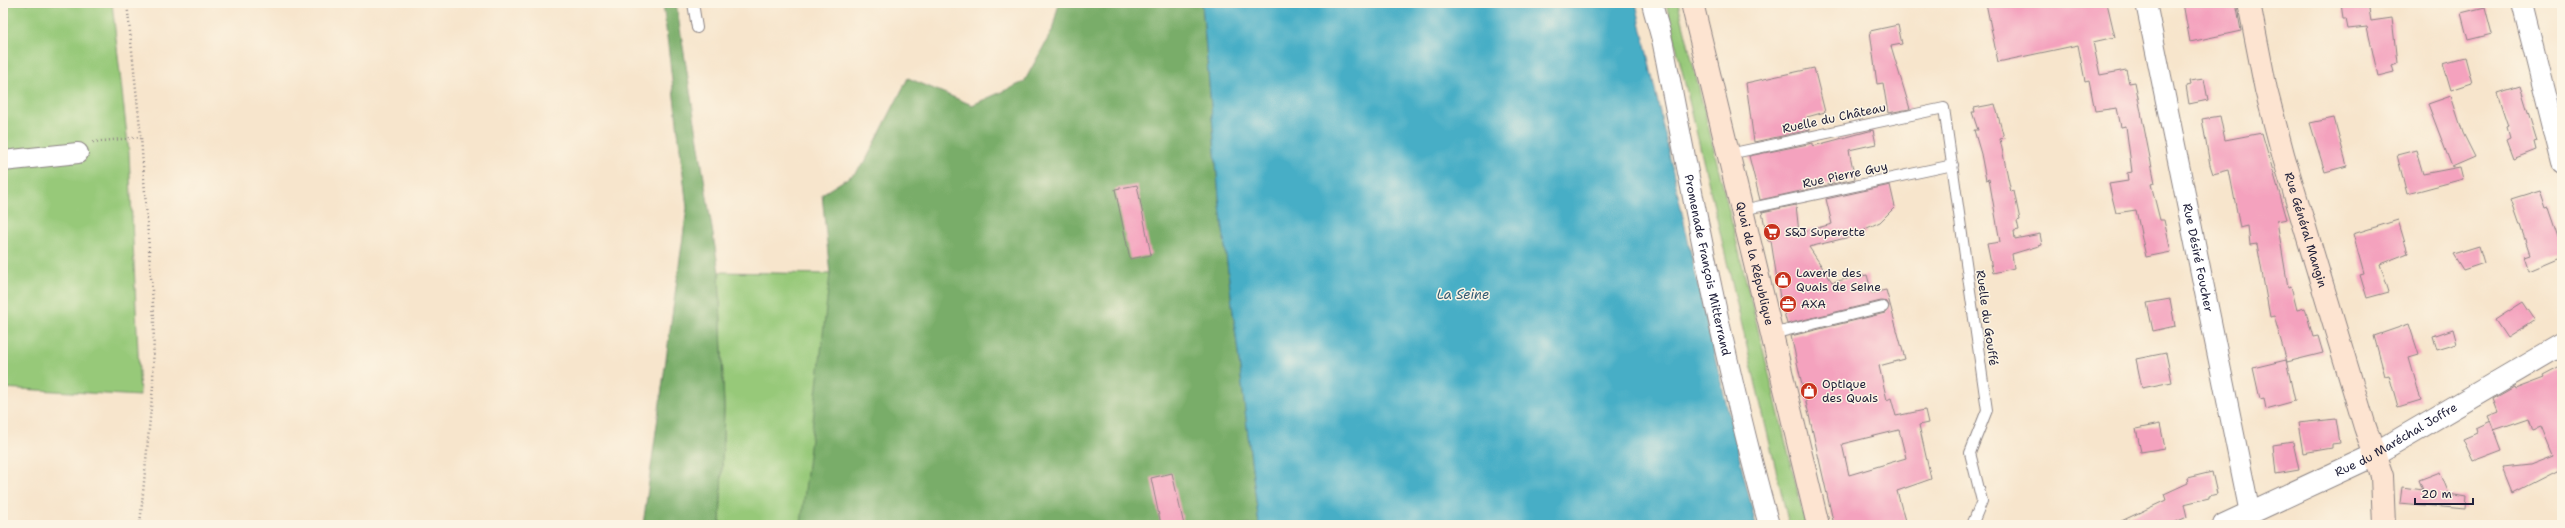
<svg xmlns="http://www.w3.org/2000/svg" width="2565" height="528" font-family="'Shantell Sans',sans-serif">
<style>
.green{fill:#97c979;stroke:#5c765a}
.forest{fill:#79ad69;stroke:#4e6852}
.water{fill:#46aec6;stroke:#346880}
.building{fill:#f4a2be;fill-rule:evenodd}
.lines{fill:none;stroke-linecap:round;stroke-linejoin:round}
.service-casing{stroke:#8c8484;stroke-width:12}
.minor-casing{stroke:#8c8484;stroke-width:22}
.tertiary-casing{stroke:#8c8484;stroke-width:24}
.secondary-casing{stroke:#8c8484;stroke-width:24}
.path{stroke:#8c8484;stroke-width:2.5;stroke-dasharray:1 3;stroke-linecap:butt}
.service{stroke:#fff;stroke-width:10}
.minor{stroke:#fff;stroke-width:20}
.tertiary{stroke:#fff;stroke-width:22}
.secondary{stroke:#fde4d1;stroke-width:22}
.labels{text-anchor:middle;stroke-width:3;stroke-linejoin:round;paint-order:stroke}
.street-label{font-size:12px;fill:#22223b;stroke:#fcf5e5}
.poi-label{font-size:12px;fill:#22223b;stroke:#fcf5e5;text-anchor:start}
.water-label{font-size:13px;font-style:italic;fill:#305a73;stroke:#fcf5e5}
</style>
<rect width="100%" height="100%" fill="#fcf5e5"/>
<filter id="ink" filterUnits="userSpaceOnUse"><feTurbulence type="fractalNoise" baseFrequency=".025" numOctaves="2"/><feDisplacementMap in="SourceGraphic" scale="8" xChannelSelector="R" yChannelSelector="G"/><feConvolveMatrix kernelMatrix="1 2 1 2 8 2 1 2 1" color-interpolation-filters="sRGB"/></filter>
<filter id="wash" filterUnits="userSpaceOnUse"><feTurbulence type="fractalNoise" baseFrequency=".012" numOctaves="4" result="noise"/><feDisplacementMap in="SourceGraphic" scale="16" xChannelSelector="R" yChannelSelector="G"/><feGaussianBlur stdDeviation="0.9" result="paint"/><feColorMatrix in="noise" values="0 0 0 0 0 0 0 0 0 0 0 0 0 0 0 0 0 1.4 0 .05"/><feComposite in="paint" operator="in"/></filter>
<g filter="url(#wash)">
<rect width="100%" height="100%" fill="#f7e5cc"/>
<path class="green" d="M3,3H112L129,153L140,396L3,388Z
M1666,3H1678L1806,525H1789Z
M719,272L830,274L865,525H720L724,408Z"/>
<path class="forest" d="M663,3H676L719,272L724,408L720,525H643L687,208Z
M1059,3H1202L1219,197L1259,525H801L830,274L822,194L854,174L865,162L908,78L972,105L1024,82L1052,31Z"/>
<path class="water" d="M1202,3H1636L1704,313L1756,525H1259L1219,197Z"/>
<g id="blocks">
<path class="building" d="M1986,3H2107L2115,37L2093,42L2100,75L2126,70L2129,83L2135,82L2155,183L2151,184L2160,220H2164L2171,252L2146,257L2136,210L2116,213L2109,184L2128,181L2127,173L2132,172L2126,126L2121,127L2117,108L2095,111L2089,80L2085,81L2078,45L1998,62Z
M2183,3H2236L2241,31L2190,42Z
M2341,3H2368L2371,21L2392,18L2397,63L2392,65L2394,72L2378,76L2367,27L2348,29L2346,19H2343Z
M2485,7L2492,34L2468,40L2461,13Z
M1898,25L1902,44L1891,46L1910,109L1888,113L1883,83L1877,84L1870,31Z
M2465,57L2472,83L2451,90L2443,63Z
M1814,68L1825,112L1807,117L1810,130L1754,142L1746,83Z
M2204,79L2208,100L2189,104L2186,86L2190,85L2189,81Z
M2520,86L2537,141L2534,142L2536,150L2513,159L2506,140L2510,138L2507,127L2509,126L2498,93Z
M2451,96L2463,133L2475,157L2452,167L2428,104Z
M1995,104L2004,138L2000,139L2011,192L2014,191L2020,220L2017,221L2019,230L2014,231L2015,239L2040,234L2042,245L2012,254L2014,268L1993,273L1987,244L2000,242L1989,179L1986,180L1981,154L1974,130H1978L1972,112H1975L1974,108Z
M2220,116L2225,140L2262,133L2287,219L2277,221L2288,287L2291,286L2297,310L2305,308L2313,337L2318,336L2323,353L2287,362L2274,316L2270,317L2257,244L2250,245L2248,226L2240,228L2229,170L2213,174L2210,165L2202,119Z
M2334,118L2347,166L2325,172L2310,123Z
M1873,130L1876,144L1849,150L1855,179L1760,200L1749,156L1813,143V146Z
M2416,150L2423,174L2460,167L2463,179L2407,194L2397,155Z
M1137,185L1151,255L1130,259L1115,189Z
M1890,185L1895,207L1880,222L1865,229L1866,233L1809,247L1832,282L1867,275L1872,293L1886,290L1905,359L1879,366L1887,400L1891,398L1896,416L1925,410L1928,423L1919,425L1931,479L1897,491L1905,521L1891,525H1834L1791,336L1885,313L1889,306L1887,302L1881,301L1787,324L1780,298L1771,241H1768L1762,212L1796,205L1799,233L1832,224L1826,199ZM1899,430L1906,458L1849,475L1842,444Z
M2540,190L2546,208L2549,207L2562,245V257L2529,271L2524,256L2530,254L2511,199Z
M2398,220L2408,253L2380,264L2389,292L2367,298L2360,275L2364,274L2353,234Z
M2479,246L2484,263L2463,270L2453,254Z
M2170,299L2175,326L2153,331L2147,303Z
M2523,302L2535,320L2507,338L2495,320Z
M2409,324L2419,355L2409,358L2421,400L2398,407L2389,375L2385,376L2374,336Z
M2453,329L2457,344L2437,350L2433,336Z
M2166,353L2172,382L2142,388L2136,359Z
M2286,360L2295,401L2266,409L2264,398L2260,399L2253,368Z
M2562,366V477L2558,470L2513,493L2503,468L2530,465L2553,456L2541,427L2533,430L2529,418L2494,430L2488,416L2498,412L2493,399L2514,387L2515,389L2544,378L2543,376Z
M2336,419L2340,443L2332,444V448L2303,453L2298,423Z
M2491,421L2502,450L2473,461L2463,439L2477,433L2476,428Z
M2160,424L2165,448L2141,452L2136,429Z
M2293,442L2299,470L2276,474L2273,445Z
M2212,472L2217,494L2209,496V498L2184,504L2187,517L2169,525H2113L2166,500L2164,494L2188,483L2187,478Z
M2440,472L2449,494L2466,497L2465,509L2400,503L2402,487L2423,490L2419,480Z
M1172,473L1184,525H1161L1151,478Z"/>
</g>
</g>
<g filter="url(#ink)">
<use href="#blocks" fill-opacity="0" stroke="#8c8484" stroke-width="1"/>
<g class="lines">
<defs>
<path id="service" d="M693,3L697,28
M1729,154L1944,108L1987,410L1970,453L1982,501L1972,525
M1742,210L1953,165
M1772,334L1883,307"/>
<g id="minor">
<path id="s1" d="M1652,3C1655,17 1660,30 1663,44C1694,205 1725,367 1769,525"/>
<path id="s2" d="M2146,3L2250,513"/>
<path d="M2522,3L2562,163"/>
<path d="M3,161L78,153"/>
</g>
<g id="tertiary">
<path id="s3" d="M2224,525L2366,459L2562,344"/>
</g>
<g id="secondary">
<path id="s4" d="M1692,3L1818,525"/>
<path id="s5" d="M2249,3L2266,90L2284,158L2365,427L2382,476L2384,525"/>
</g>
</defs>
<use href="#service" class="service-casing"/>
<use href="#minor" class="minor-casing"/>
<use href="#tertiary" class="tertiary-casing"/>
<use href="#secondary" class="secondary-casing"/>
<path class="path" d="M127,3L141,137L154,318L153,386L140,525
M93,142L141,137"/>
<use href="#service" class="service"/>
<use href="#minor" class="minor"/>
<use href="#tertiary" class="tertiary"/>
<use href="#secondary" class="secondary"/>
</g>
</g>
<defs>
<symbol id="supermarket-disc" viewBox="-11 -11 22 22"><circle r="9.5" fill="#c8321e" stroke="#fcf5e5"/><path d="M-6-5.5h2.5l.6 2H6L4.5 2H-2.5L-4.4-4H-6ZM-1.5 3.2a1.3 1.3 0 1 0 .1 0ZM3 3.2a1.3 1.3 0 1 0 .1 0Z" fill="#fff"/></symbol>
<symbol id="shop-disc" viewBox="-11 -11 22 22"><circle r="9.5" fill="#c8321e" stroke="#fcf5e5"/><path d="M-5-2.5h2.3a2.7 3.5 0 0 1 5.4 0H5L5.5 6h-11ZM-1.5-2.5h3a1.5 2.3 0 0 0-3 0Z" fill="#fff"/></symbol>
<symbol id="office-disc" viewBox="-11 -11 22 22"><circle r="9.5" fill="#c8321e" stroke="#fcf5e5"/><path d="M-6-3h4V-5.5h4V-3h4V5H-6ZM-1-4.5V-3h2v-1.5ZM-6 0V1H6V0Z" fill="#fff"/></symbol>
</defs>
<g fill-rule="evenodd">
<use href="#supermarket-disc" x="1762" y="222" width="20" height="20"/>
<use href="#shop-disc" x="1773" y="270" width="20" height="20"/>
<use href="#office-disc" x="1778" y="294" width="20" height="20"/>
<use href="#shop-disc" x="1799" y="381" width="20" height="20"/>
</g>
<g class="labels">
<g class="street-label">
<text transform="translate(1834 118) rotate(-12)" y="4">Ruelle du Château</text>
<text transform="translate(1845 175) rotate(-12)" y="4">Rue Pierre Guy</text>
<text dy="4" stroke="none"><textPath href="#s5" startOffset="234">Rue Général Mangin</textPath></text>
<text dy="4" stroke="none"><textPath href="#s2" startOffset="260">Rue Désiré Foucher</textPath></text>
<text dy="4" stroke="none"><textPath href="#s4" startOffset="268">Quai de la République</textPath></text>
<text dy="4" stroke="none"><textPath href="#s1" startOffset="268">Promenade François Mitterrand</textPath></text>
<text transform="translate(1987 318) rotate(82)" y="4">Ruelle du Gouffé</text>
<text dy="4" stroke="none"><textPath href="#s3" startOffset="192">Rue du Maréchal Joffre</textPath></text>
</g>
<g class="poi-label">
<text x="1785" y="236">S&amp;J Superette</text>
<text x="1796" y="277">Laverie des<tspan x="1796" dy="14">Quais de Seine</tspan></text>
<text x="1801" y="308">AXA</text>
<text x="1822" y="388">Optique<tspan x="1822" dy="14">des Quais</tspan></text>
</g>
<g class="water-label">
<text x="1463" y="299">La Seine</text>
</g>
</g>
<rect width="2565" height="528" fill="none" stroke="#fcf5e5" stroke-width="16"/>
<path d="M2415 498v6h58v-6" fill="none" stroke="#22223b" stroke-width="2"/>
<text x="2421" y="498" font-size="12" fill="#22223b" stroke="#fcf5e5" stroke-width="3" paint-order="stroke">20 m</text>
</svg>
